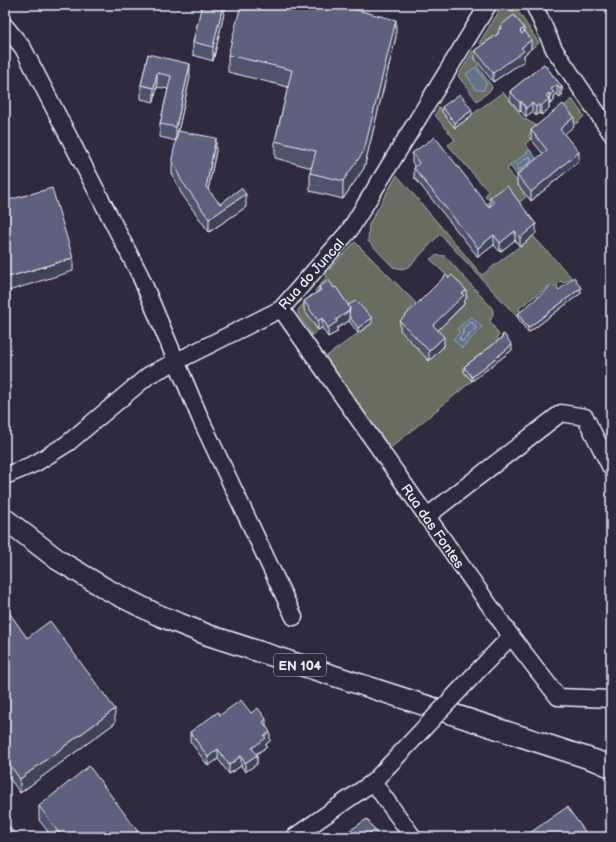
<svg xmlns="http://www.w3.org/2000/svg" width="616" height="842" font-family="'Balsamiq Sans',sans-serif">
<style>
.green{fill:#686d5f;stroke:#a8afac}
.water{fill:#62718b;stroke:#98a4b7}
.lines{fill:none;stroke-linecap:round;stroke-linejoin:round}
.shore{stroke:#b2becc;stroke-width:1}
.minor-casing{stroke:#e8f1f8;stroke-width:19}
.major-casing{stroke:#e8f1f8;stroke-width:23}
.minor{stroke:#2f2a3d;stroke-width:16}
.major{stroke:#2f2a3d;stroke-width:20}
.minor-bridge-casing{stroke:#e8f1f8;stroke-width:19;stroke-linecap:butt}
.minor-bridge{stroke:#2f2a3d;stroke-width:16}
.wall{fill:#51536c;stroke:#e8f1f8}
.shaded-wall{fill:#424358;stroke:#e8f1f8}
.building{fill:#5e607d;stroke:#e8f1f8}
.labels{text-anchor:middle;stroke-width:3;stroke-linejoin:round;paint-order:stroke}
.shield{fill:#2f2a3d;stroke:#b0b5c0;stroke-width:1}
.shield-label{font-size:13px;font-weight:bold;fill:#e8f1f8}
.street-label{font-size:14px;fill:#e8f1f8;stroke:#2f2a3d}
</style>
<rect width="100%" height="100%" fill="#2f2a3d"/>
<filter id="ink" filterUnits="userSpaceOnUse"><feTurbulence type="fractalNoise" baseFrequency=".025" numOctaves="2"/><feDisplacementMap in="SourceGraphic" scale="8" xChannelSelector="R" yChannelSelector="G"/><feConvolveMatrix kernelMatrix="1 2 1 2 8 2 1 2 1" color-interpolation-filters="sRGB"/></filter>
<g filter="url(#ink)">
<path class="green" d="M510,9L520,14L539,43L531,49L498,44L479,43L500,10Z
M473,51L479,55V63L477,65L492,87L491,90L477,101L458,76Z
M503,92L523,118L539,127L528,136L531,139L525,144L530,150L507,169L518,183L517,185L524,192L523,194L526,197L515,206L494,212L482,207L491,201L485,197L488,191L448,145L455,140L435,115L439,107L455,127Z
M572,99L584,116L576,124L562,108Z
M397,175L482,275L533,236L572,278L563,283L561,281L557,284L558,288L554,291L549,286L519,308L522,315L518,318L440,234L410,266L403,269L393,267L368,241L369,224Z
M355,242L416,303L408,311L433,335L464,305L462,303L468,297L430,259C435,255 438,255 445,256L492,308C494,313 493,316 490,321L499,335L497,337L499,341L464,372L472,381L388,450L324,358L372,323L319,296L315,291L327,276L325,274Z
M311,295L316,303L304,310L318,330L312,335L298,314V310Z"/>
<path class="water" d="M476,67L487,84L485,85L484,90H476L466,74Z
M530,150L538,160L518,177L510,166Z
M471,316L482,327L462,348L453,339L460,332L457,329Z"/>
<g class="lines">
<path class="shore" d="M528,157H531V161L520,170H518L517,166Z
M470,322L473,323L476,328L463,341H461L459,338L463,334V329Z"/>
<defs>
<path id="minor" d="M534,5L554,49L611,133
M5,26L23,48L140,275L201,420L294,617
M281,309L511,636L558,697L611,699
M5,476L36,463L68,443L149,375L281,309L349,231L488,5
M426,517L561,413L585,417L611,468
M471,678L511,636
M373,782L413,837
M294,837L373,782L411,742"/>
<path id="major" d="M5,519L58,560L108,590L158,615L208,635L597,761L611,767"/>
</defs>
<use href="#minor" class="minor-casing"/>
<use href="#major" class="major-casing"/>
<use href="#minor" class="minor"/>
<use href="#major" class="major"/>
<defs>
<path id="minor-bridge" d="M411,742L471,678"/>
</defs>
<use href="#minor-bridge" class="minor-bridge-casing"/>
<use href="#minor-bridge" class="minor-bridge"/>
</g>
<path class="wall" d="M202,5H226L213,61L193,55V42Z
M500,26L524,32L531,49L524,55V61L493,82L475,59V50L498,34L500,29Z
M396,37L364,168L343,199L310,191V173L312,168L275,158V141L288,87L228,72V55Z
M148,54L190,77L176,141L160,137V124L168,89L157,87L154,102L141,99V85Z
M544,64L562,87V96L560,98L557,94L554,96V101L550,104L549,102V109L541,115L539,113L536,116L532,112L526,117L521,111L520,112L510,100V91Z
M442,107L472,115L455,128L442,112Z
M574,126L564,134L579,161L531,201L517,184V175L543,154L531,139V130Z
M216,151L208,190L220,204L246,207L209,232L181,193L172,173V159Z
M412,153L489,207H490V197L536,233L533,236L520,247L515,240L500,252L494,245L478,257L414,177V168L415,167L412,162Z
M319,287L348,305L372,323L358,333L349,321L337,328V332L328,337L322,328L318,330L304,310V301L319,291Z
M559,290L581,293L528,333L518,318V314Z
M466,299L464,301V304L437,330L444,346L429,361L400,330V321Z
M502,335L512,350L472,381L464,372V367L502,338Z
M5,609L27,638L115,723L20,793L5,772Z
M251,713L266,727L270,741L266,744V747L257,754V764L245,772L241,766L229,774L218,759L208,766L190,741V732L220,715Z
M39,806L142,837H52L39,820Z"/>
<path class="shaded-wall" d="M223,5H226L213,61V47Z
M396,20V37L364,168L343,199V181Z
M524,28V37L520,31Z
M531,40V49L524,55V61L493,82V73L521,48Z
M190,64V77L176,141V127Z
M157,73V87L154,102V88Z
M557,85V94L554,96V101L550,104V95L551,89Z
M562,87V96L560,98V89Z
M549,93V109L541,115V106L546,96Z
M521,101V111L520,112V103Z
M532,103V112L526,117V108Z
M539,104V113L536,116V107Z
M472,110V115L455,128V123Z
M574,117V126L560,138V129Z
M216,138V151L206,200V187Z
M579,152V161L531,201V192Z
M246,194V207L209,232V219Z
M536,224V233L533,236L520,247V238Z
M515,231V240L500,252V243Z
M494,235V245L478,257V248Z
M73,258V271L5,292V278Z
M581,288V293L528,333V328Z
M466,290V299L464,301V304L433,335V325Z
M350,308L349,321L337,328V332L328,337V328Z
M322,318V328L318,330V321Z
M372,318V323L358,333V328Z
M444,337V346L429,361V351Z
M512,345V350L472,381V377Z
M115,709V723L20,793V779Z
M266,719V728L263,722Z
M270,732V741L266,744V747L252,757V748L264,736Z
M218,749V759L208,766V757Z
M257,755V764L245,772V763Z
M241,756V766L229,774V765Z"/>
<path class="building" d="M202,5H223L213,47L193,42Z
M241,5H337L396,20L364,151L343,181L310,173L316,151L275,141L292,70L228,55Z
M514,15L524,28L520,31L522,34L525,31L531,40L521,48L524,51L493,73L475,50L498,34L499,29L502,28L500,26Z
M148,54L190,64L176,127L160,124L171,76L157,73L154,88L141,85Z
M544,64L562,87L560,89L557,85L551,89L554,92L550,95L549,93L546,96L549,99L541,106L539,104L536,107L532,103L526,108L521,101L520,103L510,91Z
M460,94L472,110L455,123L442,107Z
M563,104L574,117L560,129L579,152L531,192L517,175L547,150L531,130Z
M178,131L216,138L206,187L220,204L241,188L246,194L209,219L181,180L172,159Z
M435,137L489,207L494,203L490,197L507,186L536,224L533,227L520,238L515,231L500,243L494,235L478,248L414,168L419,163L412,153Z
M52,188L73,258L5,278V201Z
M446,275L449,278L452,275L466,290L462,294L464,295L433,325L444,337L429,351L400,321Z
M574,277L581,288L528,328L518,314L552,285L559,290Z
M329,280L334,288L336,287L350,308L349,311L336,320L337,322L328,328L322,318L318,321L304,301L321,290L319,287Z
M356,301L372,318L358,328L349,316L350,308L348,305Z
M504,334L512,345L472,377L464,367L503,337L502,335Z
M6,608L27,638L50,621L115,709L20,779L5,758V609Z
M241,700L251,713L258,708L266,719L263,722L270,732L264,736L266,738L252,748L257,755L245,763L241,756L229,765L218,749L208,757L190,732L218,712L220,715Z
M89,766L142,837H62L39,806Z
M567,807L589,837H524Z
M367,819L380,837H340Z
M5,821L17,837H5Z"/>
</g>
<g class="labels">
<rect class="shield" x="274" y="654" width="52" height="22" rx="3"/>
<g class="shield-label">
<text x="300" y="670">EN 104</text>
</g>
<g class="street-label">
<text transform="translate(311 274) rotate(-48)" y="5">Rua do Juncal</text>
<text transform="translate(433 526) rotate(55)" y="5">Rua das Fontes</text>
</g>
</g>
<rect width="616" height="842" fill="none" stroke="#2f2a3d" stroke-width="20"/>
<rect x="10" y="10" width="596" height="822" fill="none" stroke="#e8f1f8" stroke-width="1.5" filter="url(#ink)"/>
</svg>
